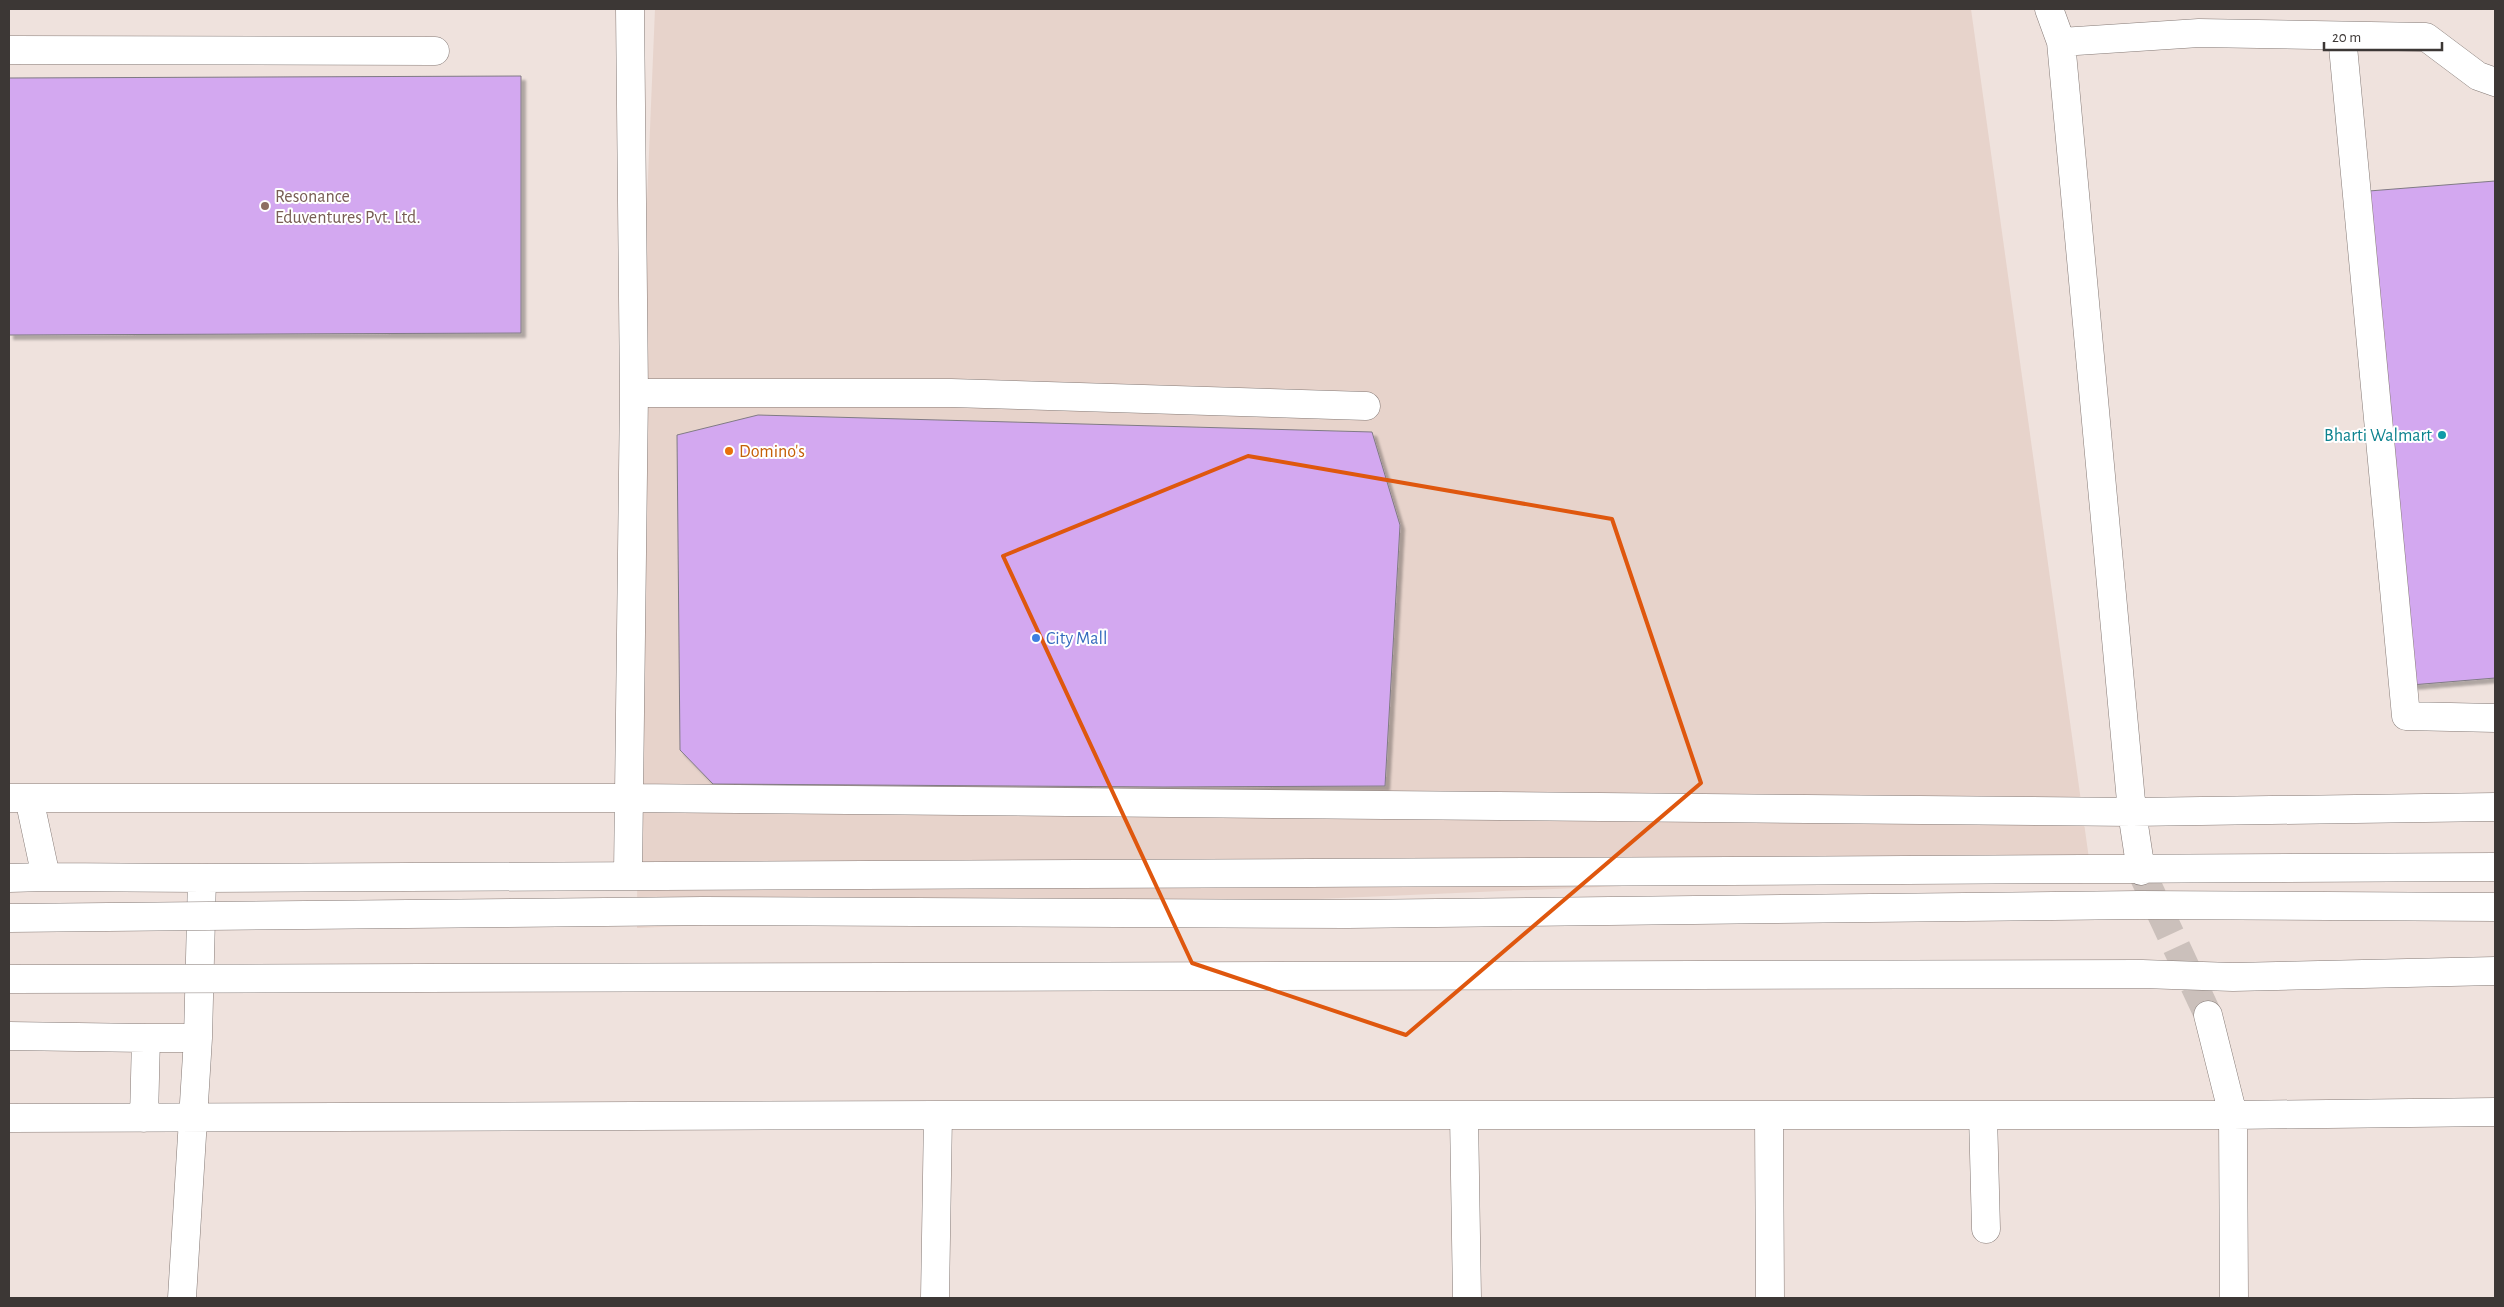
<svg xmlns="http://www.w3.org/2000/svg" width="2504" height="1307" font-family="'Alegreya Sans',sans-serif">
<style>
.built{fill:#e7d3cb}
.building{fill:#d3a8f0;stroke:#807b84;filter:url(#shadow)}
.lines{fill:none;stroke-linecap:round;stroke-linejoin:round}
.minor-tunnel{stroke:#cbc0bb;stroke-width:28;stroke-dasharray:28 14;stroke-linecap:butt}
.minor-casing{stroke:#857a76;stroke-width:29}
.minor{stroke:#fff;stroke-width:28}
.major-bridge-casing{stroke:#857a76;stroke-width:29;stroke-linecap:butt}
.major-bridge{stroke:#fff;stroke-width:28}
.marked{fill:none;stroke:#df570e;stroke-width:4;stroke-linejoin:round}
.education-dot{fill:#8d6e63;stroke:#fff;stroke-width:2}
.culture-dot{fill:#0f9aa8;stroke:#fff;stroke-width:2}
.food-dot{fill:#e8710a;stroke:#fff;stroke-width:2}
.shop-dot{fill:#3f7fe0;stroke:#fff;stroke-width:2}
.labels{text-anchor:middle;stroke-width:4;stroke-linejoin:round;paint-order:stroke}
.education-label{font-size:18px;fill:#785e54;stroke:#fff;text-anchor:start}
.culture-label{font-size:18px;fill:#0d838f;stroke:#fff;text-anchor:end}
.food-label{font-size:18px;fill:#c56008;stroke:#fff;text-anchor:start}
.shop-label{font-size:18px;fill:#366cbe;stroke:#fff;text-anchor:start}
</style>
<defs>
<filter id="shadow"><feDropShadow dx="4.5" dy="4.5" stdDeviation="1" flood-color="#0004"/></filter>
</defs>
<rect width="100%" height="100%" fill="#efe2dd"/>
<path class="built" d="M655,9H1971L2090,866L637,928L639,393Z"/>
<path class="building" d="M521,76V333L9,335V78Z
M2495,181V678L2411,685L2369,191Z
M758,415L1372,432L1400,525L1385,786L1164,787L713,784L680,750L677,435Z"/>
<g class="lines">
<path class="minor-tunnel" d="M2141,871L2208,1015"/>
<defs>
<path id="minor" d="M2049,9L2061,42L2132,812L2141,871
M2342,36L2406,716L2495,718
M2061,42L2199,33L2426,37L2478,76L2495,82
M9,50L435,51
M634,393H951L1366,406
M9,798H629L2132,812L2495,807
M29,798L46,877L202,878L198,1038L182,1298
M628,874L634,393L630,9
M9,878L46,877
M202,878C966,871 1731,875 2495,867
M2208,1015L2233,1115L2234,1298
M9,1036L146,1038L144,1118
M146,1038H198
M1464,1115L1467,1298
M1769,1115L1770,1298
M1983,1115L1986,1229
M9,1118L938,1115H2233L2495,1112
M935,1298L938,1115"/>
</defs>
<use href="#minor" class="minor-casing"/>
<use href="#minor" class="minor"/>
<defs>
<path id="major-bridge" d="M9,918L703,911L1348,914L2139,905L2495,907
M9,979L2142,974L2233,977L2495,971"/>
</defs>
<use href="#major-bridge" class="major-bridge-casing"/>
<use href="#major-bridge" class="major-bridge"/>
</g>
<path class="marked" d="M1248,456L1612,519L1701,783L1406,1035L1192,963L1003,556Z"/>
<circle class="education-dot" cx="265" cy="206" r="5"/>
<circle class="culture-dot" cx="2442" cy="435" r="5"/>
<circle class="food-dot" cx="729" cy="451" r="5"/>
<circle class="shop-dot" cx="1036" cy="638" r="5"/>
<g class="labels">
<g class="education-label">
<text x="275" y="202">Resonance<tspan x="275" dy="21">Eduventures Pvt. Ltd.</tspan></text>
</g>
<g class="culture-label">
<text x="2432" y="441">Bharti Walmart</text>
</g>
<g class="food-label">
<text x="739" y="457">Domino's</text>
</g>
<g class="shop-label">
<text x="1046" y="644">City Mall</text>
</g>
</g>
<rect width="2504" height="1307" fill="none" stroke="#3c3735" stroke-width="20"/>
<path d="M2324 42v8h118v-8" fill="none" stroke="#3c3735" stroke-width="2.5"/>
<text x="2332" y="42" font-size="15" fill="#3c3735" stroke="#ffffff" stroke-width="4" paint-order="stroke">20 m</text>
</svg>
